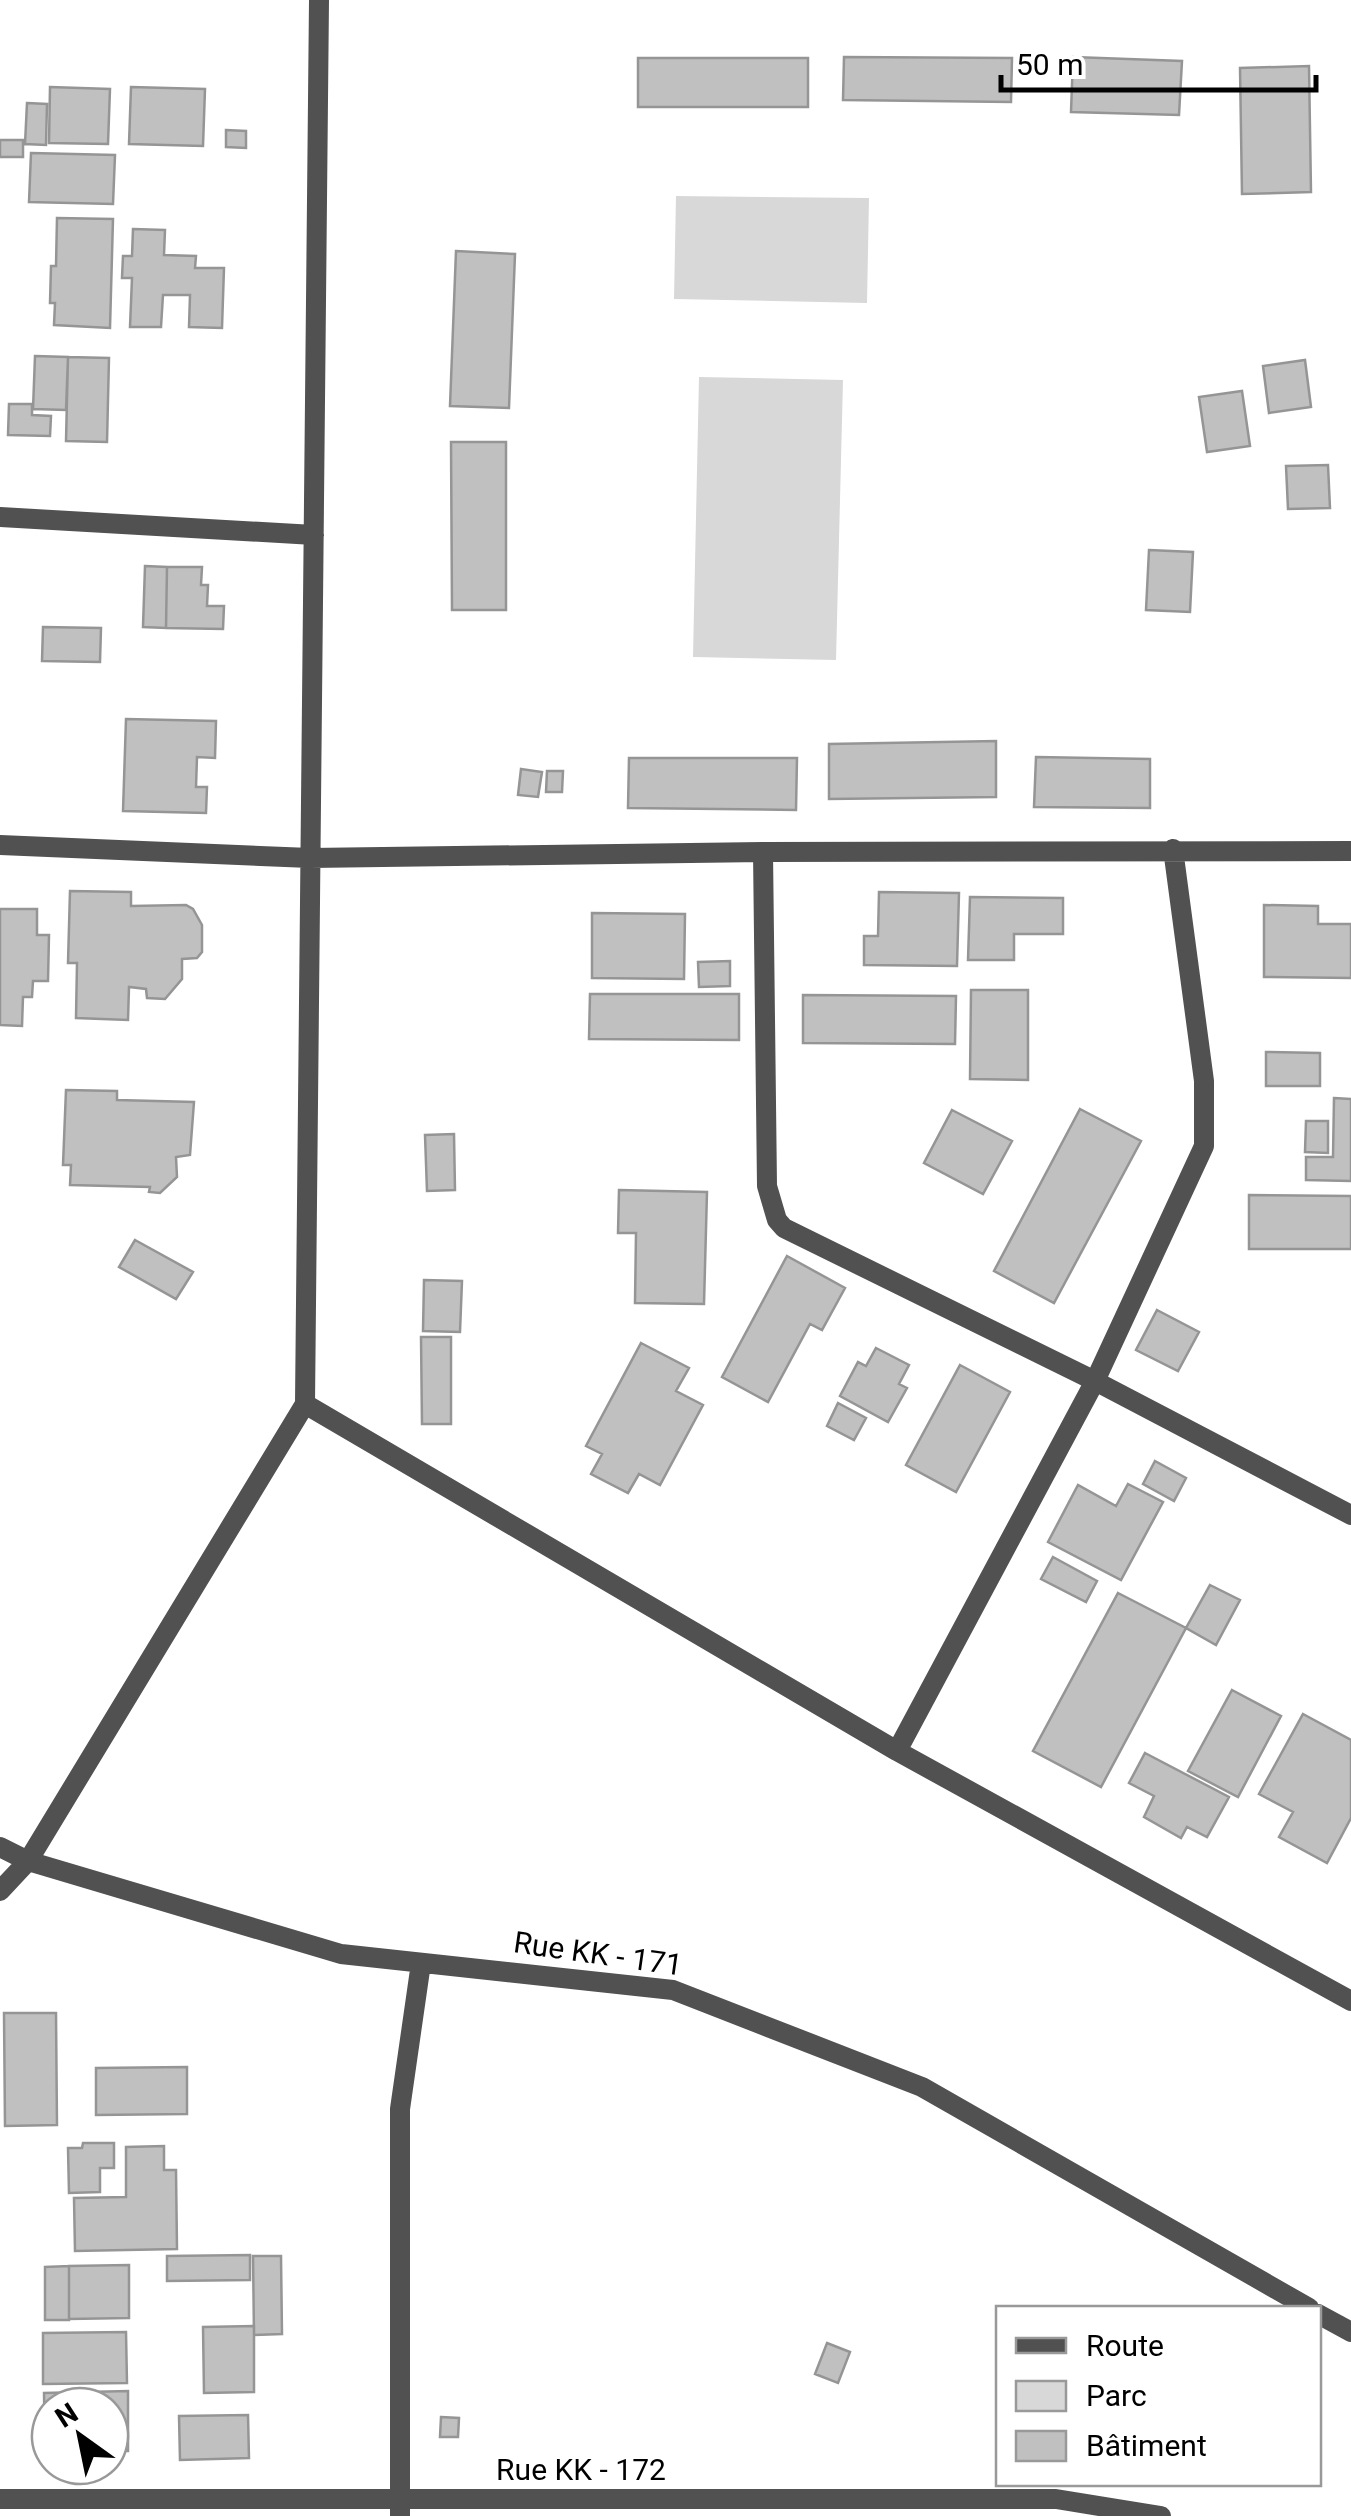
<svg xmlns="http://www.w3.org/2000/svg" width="1351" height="2516" font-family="Roboto,sans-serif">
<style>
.green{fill:#d8d8d8}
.building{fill:#c0c0c0;stroke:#959595;stroke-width:2.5}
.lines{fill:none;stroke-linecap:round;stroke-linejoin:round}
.minor{stroke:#515151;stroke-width:20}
.labels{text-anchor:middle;stroke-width:8;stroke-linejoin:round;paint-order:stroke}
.street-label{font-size:30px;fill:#000;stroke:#fff}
</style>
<rect width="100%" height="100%" fill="#fff"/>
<path class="green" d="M676,196L869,198L867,303L674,299Z
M699,377L843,380L836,660L693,657Z"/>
<path class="building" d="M844,57L1012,58L1011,102L843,100Z
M1073,57L1182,61L1179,115L1071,112Z
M638,58H808V107H638Z
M1309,66L1311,192L1242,194L1240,68Z
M50,87L110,89L108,144L49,143Z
M131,87L205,89L203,146L129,144Z
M27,103L47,104L46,145L25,144Z
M226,130L246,131V148L226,147Z
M0,140H23V157H0Z
M31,153L115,155L113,204L29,202Z
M57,218L113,219L110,328L54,325L55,303H50L51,266H56Z
M133,229L165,230L164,255L196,256L195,268H224L222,328L189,327L190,295H163L161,327H130L132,278H122L123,256H132Z
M456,251L515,254L509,408L450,406Z
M35,356L68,357L66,410L33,409Z
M68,357L109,358L107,442L66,441Z
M1305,360L1311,407L1269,413L1263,366Z
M1242,391L1250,446L1207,452L1199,397Z
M9,404H32V415L51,416L50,436L8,435Z
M451,442H506V610H452Z
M1328,465L1330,508L1288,509L1286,466Z
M1149,550L1193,552L1190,612L1146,610Z
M145,566L167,567L166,628L143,627Z
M167,567H202L201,585H208L207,606H224L223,629L166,628Z
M43,627L101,628L100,662L42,661Z
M126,719L216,721L215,758L197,757L196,787H207L206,813L123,811Z
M996,741V797L829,799V744Z
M1036,757L1150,759V808L1034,807Z
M629,758H797L796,810L628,808Z
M521,769L542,772L538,797L518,795Z
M547,771H563L562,792H546Z
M70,891L131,892V906L186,905L193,909L202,925V952L197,958L182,959V979L165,999L147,998L146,989L129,987L128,1020L76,1018L77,963H68Z
M879,892L959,893L957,966L864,965V936H878Z
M970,897L1063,898V934H1014V960H968Z
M1264,905L1318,906V924H1351V978L1264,977Z
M0,909H37V935H49L48,981H33L32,997H23L22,1026L0,1025Z
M592,913L685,914L684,979L592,978Z
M730,961V986L699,987L698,962Z
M971,990H1028V1080L970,1079Z
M590,994H739V1040L589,1039Z
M803,995L956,996L955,1044L803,1043Z
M1266,1052L1320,1053V1086H1266Z
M66,1090L117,1091V1100L194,1102L190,1155L176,1157L177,1177L160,1193L149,1192L150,1187L70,1185L71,1165H63Z
M1334,1098L1351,1099V1181L1306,1180V1157H1333Z
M1080,1109L1141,1141L1054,1303L994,1271Z
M952,1110L1012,1141L983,1194L924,1163Z
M1306,1121H1328V1153L1305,1152Z
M454,1134L455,1190L427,1191L425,1135Z
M619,1190L707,1192L704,1304L635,1303L636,1233H618Z
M1249,1195L1351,1196V1249H1249Z
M135,1240L193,1272L176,1299L119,1267Z
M787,1256L845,1288L822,1330L810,1324L768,1402L722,1377Z
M424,1280L462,1281L460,1332L423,1331Z
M1157,1310L1199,1332L1178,1371L1136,1350Z
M421,1337H451V1424H422Z
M641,1343L689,1368L676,1391L703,1405L660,1485L639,1474L628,1493L591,1474L602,1454L586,1446Z
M876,1348L909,1365L899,1384L907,1388L888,1422L840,1396L858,1362L866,1366Z
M960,1365L1010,1392L956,1492L906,1465Z
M838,1403L866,1418L854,1440L827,1426Z
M1155,1461L1186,1478L1174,1501L1143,1484Z
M1128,1484L1163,1502L1121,1580L1048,1542L1078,1485L1116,1506Z
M1053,1557L1097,1581L1086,1602L1041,1579Z
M1210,1585L1240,1600L1216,1645L1186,1628Z
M1118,1593L1186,1628L1101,1787L1033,1751Z
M1232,1690L1281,1716L1238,1797L1188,1771Z
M1303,1714L1351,1740V1818L1327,1863L1279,1837L1293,1812L1259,1794Z
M1145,1753L1229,1797L1207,1837L1187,1827L1181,1838L1144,1817L1154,1796L1129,1783Z
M4,2013H56L57,2125L5,2126Z
M187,2067V2114L96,2115V2068Z
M83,2143H114V2168H100V2192L69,2193L68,2148H82Z
M164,2146V2170H176L177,2249L75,2251L74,2198L126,2197V2147Z
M250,2255V2280L167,2281V2256Z
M253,2256H281L282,2334L254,2335Z
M129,2265V2318L69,2319V2266Z
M69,2266V2320H45V2267Z
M254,2326V2392L204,2393L203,2327Z
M126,2332L127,2383L43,2384V2333Z
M827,2343L850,2352L838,2383L815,2374Z
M128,2391V2451H110V2406H50V2452H45L44,2393Z
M248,2415L249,2458L180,2460L179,2416Z
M441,2417L459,2418L458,2437H440Z"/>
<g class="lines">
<path class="minor" d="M0,517L314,535
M0,845L310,858L763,852L1351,851
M763,852L767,1186L777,1220L784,1228L1095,1381L1351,1515
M305,1404L897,1751L1351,2001
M897,1751L1095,1381L1204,1146V1081L1173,849
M0,1847L28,1861L341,1954L673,1990L922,2087L1309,2308
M0,1891L28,1861L305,1404L319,0
M1318,2314L1351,2332
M0,2499H1056L1161,2516
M400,2516V2109L421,1963"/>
</g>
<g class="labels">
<g class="street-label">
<text transform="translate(598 1954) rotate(8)" y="10">Rue KK - 171</text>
<text x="581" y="2480">Rue KK - 172</text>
</g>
</g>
<rect x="996" y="2306" width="325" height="180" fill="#ffffff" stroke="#999999" stroke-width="2.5"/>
<rect x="1016" y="2338" width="50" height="15" fill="#515151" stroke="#999999" stroke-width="2.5"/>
<text x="1086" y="2356" font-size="30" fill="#000000">Route</text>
<rect x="1016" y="2381" width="50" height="30" fill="#d8d8d8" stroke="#999999" stroke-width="2.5"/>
<text x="1086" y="2406" font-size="30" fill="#000000">Parc</text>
<rect x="1016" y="2431" width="50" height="30" fill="#c0c0c0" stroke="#999999" stroke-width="2.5"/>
<text x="1086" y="2456" font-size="30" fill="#000000">Bâtiment</text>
<g transform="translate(80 2436) rotate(327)"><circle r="48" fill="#ffffff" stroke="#999999" stroke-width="2.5"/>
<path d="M0-8L18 38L0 25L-18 38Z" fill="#000000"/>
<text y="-15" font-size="28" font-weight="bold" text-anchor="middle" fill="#000000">N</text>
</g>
<path d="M1001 75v15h315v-15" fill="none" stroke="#000000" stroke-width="5"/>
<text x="1016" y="75" font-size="30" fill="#000000" stroke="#ffffff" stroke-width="8" paint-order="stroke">50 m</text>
</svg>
